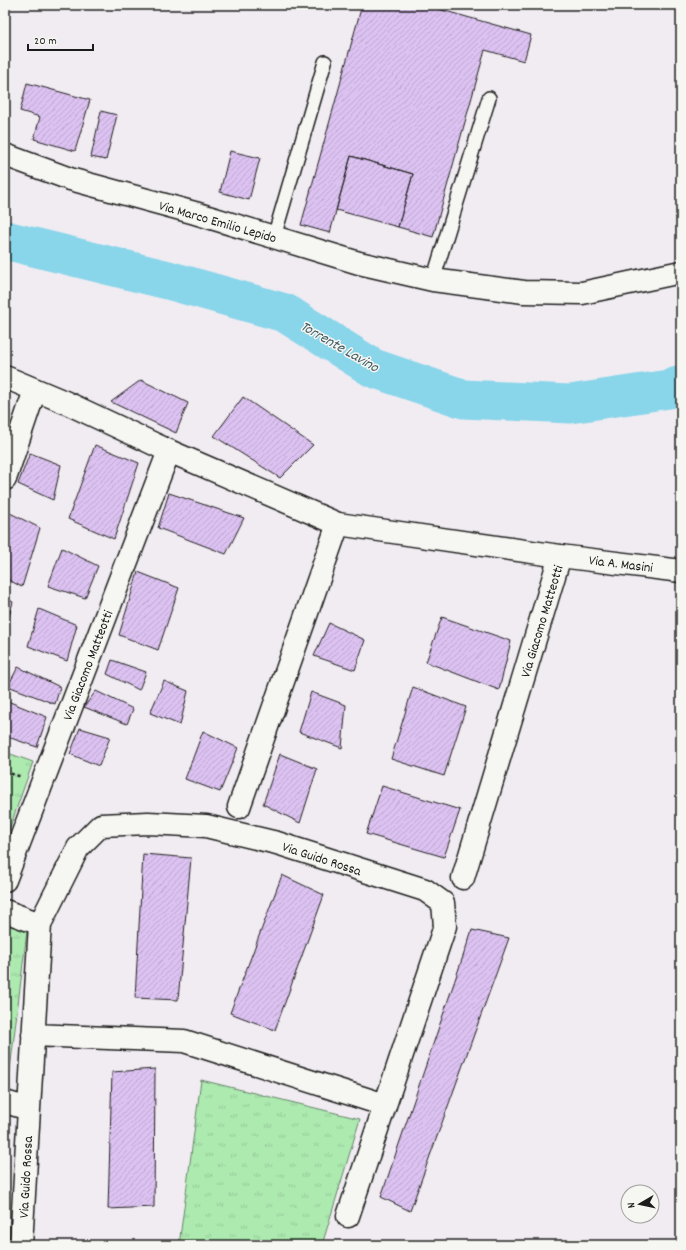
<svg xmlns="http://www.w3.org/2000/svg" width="686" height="1250" font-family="Dekko,sans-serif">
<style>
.park{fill:url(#park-tufts);stroke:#648366}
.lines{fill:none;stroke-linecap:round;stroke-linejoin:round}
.river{stroke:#89d5ea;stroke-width:39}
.building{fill:url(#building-hatch);stroke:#1c1c1c}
.service-casing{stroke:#1c1c1c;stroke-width:16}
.minor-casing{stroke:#1c1c1c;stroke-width:25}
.tertiary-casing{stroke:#1c1c1c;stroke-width:25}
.path{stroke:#1c1c1c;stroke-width:2.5;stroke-dasharray:3 3;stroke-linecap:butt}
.service{stroke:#f6f6f2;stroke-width:13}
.minor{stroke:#f6f6f2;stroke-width:22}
.tertiary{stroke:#f6f6f2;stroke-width:22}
.labels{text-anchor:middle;stroke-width:3;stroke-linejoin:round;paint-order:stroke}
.street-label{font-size:14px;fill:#1c1c1c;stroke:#f6f6f2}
.water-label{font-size:15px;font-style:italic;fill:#425d64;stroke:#f6f6f2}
</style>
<defs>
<pattern id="park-tufts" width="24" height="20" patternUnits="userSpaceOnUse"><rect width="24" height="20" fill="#adeab0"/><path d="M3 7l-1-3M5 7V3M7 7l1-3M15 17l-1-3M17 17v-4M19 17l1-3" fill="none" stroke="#94c897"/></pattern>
<pattern id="building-hatch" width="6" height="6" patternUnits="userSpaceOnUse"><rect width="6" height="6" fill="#dcc2f1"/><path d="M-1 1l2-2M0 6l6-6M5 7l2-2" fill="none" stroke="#bca6ce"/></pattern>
</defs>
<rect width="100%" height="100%" fill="#f1ecf2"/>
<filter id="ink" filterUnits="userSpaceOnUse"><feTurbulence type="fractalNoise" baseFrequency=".025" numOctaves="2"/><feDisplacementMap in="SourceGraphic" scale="8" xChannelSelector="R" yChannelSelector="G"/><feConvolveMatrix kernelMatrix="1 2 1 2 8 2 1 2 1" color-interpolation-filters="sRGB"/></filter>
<g filter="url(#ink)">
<path class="park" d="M5,752L33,762L5,841Z
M5,923L27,931L9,1078L5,1077Z
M201,1080L360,1119L322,1245H179Z"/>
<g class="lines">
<path class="river" d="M5,240L168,280L285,313L373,368L464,399L570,404L669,389L681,385"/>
</g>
<path class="building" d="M362,5H424L531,35L524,61L485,50L433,237L398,227L413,174L351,156L330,233L301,225Z
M27,83L90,100L75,151L34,139L40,117L20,111Z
M101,111L117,115L106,160L91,157Z
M230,151L260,158L249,200L220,192Z
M351,156L413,174L398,227L336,210Z
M141,380L188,403L176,433L111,402Z
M243,397L313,445L280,478L214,436Z
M95,445L139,463L114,539L68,519Z
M30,453L61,465L53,500L18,484Z
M169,493L244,518L226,554L158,528Z
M8,512L40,528L22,587L5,578V520Z
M62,548L98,566L85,598L48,586Z
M138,572L179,588L158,650L119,635Z
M5,598L13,602L5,631Z
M39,609L77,625L67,661L28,646Z
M442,617L511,641L499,690L426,662Z
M329,623L365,640L355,670L314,656Z
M112,660L146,672L139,690L107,674Z
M18,667L60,687L55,704L8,686Z
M164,681L188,691L180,725L150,713Z
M413,687L466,707L444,776L391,759Z
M96,691L133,709L127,724L84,707Z
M311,692L346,705L342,748L299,732Z
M5,700L47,717L37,747L5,736Z
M80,728L110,737L99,766L70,754Z
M203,731L238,748L220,792L185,779Z
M280,754L317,769L300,823L263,804Z
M382,786L460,810L444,857L366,834Z
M143,854L191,858L178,1000L135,998Z
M282,875L324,895L275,1030L230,1013Z
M472,930L509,938L410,1211L381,1197Z
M155,1069L154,1207L108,1209L112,1072Z"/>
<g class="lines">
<defs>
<path id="service" d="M274,237L325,62
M433,280L489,98"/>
<path id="minor" d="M5,155L70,179L195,213L359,263L433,280L524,292L582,293L681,272
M5,479L35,390
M239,807L338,524
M463,878L560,556
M5,880L169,451
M5,911L40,924
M33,1035L184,1041L385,1105
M5,1102L29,1109L21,1245
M29,1109L40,924L78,848L101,825L148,823L206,826L277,843L425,890L443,903L445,926L348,1216"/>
<path id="tertiary" d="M5,377L67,403L169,451L338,524L560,556L681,571"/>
</defs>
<use href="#service" class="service-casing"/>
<use href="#minor" class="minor-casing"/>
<use href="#tertiary" class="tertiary-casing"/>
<path class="path" d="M5,772L22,777"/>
<use href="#service" class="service"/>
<use href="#minor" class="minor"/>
<use href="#tertiary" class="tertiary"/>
</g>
</g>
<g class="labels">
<g class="street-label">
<text transform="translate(218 221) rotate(16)" y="5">Via Marco Emilio Lepido</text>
<text transform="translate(621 563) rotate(7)" y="5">Via A. Masini</text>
<text transform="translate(541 621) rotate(-73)" y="5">Via Giacomo Matteotti</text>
<text transform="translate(87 665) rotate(-69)" y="5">Via Giacomo Matteotti</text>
<text transform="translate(322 858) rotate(18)" y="5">Via Guido Rossa</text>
<text transform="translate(25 1177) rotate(-87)" y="5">Via Guido Rossa</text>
</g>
<g class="water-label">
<text transform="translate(340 346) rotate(30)" y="5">Torrente Lavino</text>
</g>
</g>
<rect width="686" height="1250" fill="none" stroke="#f6f6f2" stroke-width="20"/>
<rect x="10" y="10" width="666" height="1230" fill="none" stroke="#1c1c1c" stroke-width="1.5" filter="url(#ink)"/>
<g transform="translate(640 1204) rotate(261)"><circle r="19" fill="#f6f6f2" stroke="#9f9f9c"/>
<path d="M0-3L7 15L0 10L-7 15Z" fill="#1c1c1c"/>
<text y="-6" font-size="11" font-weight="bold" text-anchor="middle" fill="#1c1c1c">N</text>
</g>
<path d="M28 44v6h65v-6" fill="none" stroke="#1c1c1c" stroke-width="2"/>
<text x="34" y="44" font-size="12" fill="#1c1c1c" stroke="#f6f6f2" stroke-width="3" paint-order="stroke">20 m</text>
</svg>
